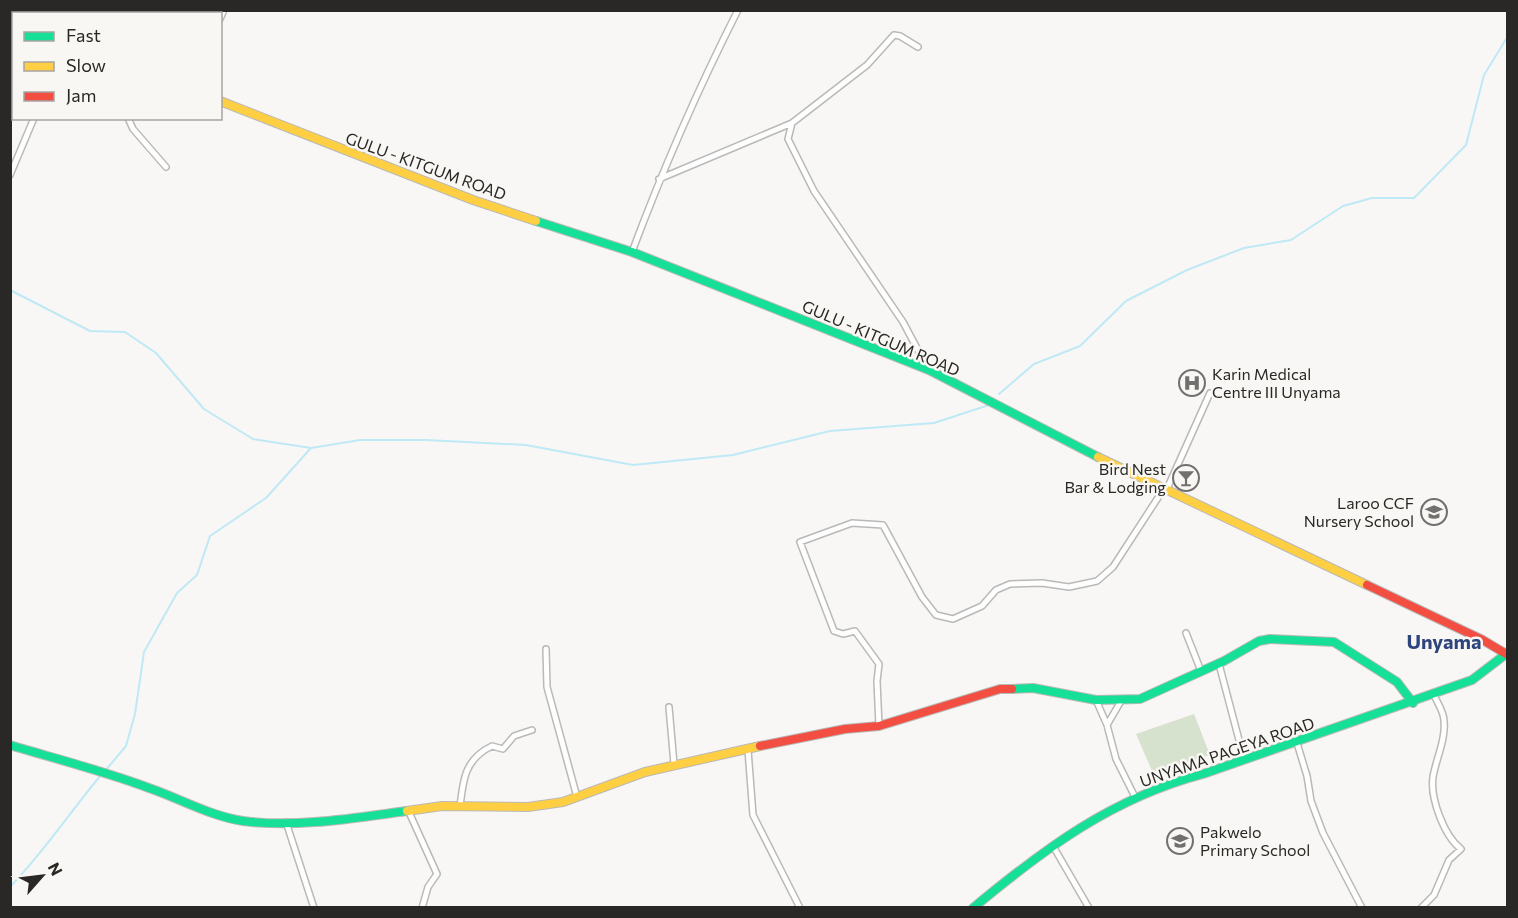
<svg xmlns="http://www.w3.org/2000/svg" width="1518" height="918" font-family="Commissioner,sans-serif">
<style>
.green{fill:#d6e2ce}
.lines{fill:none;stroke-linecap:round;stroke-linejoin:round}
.stream{stroke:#bfe9f5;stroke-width:2}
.street-casing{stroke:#b9b9b7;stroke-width:8}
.fast-casing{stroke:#b9b9b7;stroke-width:10}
.slow-casing{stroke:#b9b9b7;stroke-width:10}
.jam-casing{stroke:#b9b9b7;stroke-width:10}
.street{stroke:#fefefe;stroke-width:5}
.fast{stroke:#16e098;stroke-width:8}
.slow{stroke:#ffcf43;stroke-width:8}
.jam{stroke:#f24e42;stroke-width:8}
.labels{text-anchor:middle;stroke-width:5;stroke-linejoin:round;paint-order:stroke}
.street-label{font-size:16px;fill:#292827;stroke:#f9f7f4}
.poi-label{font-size:16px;fill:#292827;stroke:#f9f7f4;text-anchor:start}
.quarter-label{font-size:20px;font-weight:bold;fill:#2e447d;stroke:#f9f7f4}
</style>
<rect width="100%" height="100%" fill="#f8f7f5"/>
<path class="green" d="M1194,714L1210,755L1153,773L1136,734Z"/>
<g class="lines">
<path class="stream" d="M10,290L90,331L125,332L156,353L204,409L253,439L311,448
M999,394L1034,364L1080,346L1126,301L1187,270L1244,248L1291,240L1343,206L1372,198H1414L1466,145L1484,75L1508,36
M105,771L126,746L135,714L144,652L177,593L197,575L210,536L266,498L311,448L360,440H426L526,445L633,465L733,455L830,431L934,423L989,405
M10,887C44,852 70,812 101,775"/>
<defs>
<path id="street" d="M220,19L224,10
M128,118L133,129L166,167
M792,123L788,139L814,191L903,322L928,369
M10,175L34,118
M659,179L792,123L867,65L894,35L900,36L918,47
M632,252C663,169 698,89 738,10
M1166,491L1210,393
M1186,633L1201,671
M546,649L547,687L577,797
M1219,664L1244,759
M1096,700L1107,725L1116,759L1135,797
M669,707L674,764
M1107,725L1121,701
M879,726L877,681L879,664L855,631L843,634L834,631L800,542L852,523L883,525L922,597L936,615L953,619L982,606L996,590L1010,584L1042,583L1069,587L1097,581L1113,567L1163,490
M1297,743L1307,776L1311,801L1323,833L1362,908
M748,750L753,815L800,908
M460,807C463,779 465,759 492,746L503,749L514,736L532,730
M408,810L437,874L428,887L422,908
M286,822L314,908
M1053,846L1089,908
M1421,908L1434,895L1449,860L1461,849C1444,836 1430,798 1433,777C1436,759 1446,739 1444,721C1444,712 1438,704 1434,695"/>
<path id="fast" d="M536,221L632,252L929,370L1098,457
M1012,689L1033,688L1096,700L1140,699L1224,661L1259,641L1270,639L1334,642L1397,682L1413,703
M10,745C56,759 104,771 149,788C181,799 210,816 243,821C296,828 354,818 407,811
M973,908C1044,849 1112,798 1203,774L1472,680L1506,654"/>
<path id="slow" d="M24,10L29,14
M220,101L473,200L536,221
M1098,457L1367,585
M407,811L442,806L528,807L563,802L645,772L760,746"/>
<path id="jam" d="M1367,585L1481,639L1508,655
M760,746L845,729L879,726L1000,689H1012"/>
</defs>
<use href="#street" class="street-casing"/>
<use href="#fast" class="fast-casing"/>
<use href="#slow" class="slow-casing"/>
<use href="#jam" class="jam-casing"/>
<use href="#street" class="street"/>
<use href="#fast" class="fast"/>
<use href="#slow" class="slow"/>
<use href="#jam" class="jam"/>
</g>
<defs>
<symbol id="hospital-ring" viewBox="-11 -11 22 22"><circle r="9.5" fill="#f9f7f4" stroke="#71706f" stroke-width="1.5"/><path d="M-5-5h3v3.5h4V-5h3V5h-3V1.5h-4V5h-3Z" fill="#71706f"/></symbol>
<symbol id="bar-ring" viewBox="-11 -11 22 22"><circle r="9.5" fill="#f9f7f4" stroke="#71706f" stroke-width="1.5"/><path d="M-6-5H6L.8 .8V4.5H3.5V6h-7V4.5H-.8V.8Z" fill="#71706f"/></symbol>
<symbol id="school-ring" viewBox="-11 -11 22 22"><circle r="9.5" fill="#f9f7f4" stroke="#71706f" stroke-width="1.5"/><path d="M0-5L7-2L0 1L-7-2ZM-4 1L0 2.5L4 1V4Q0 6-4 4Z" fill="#71706f"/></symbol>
</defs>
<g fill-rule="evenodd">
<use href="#hospital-ring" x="1177" y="368" width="30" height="30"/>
<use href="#bar-ring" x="1171" y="463" width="30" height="30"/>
<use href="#school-ring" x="1419" y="497" width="30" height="30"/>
<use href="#school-ring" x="1165" y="826" width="30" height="30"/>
</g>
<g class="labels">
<g class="street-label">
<text transform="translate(426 166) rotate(20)" y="6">GULU - KITGUM ROAD</text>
<text transform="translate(881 338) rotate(23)" y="6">GULU - KITGUM ROAD</text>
<text transform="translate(1227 752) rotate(-19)" y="6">UNYAMA PAGEYA ROAD</text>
</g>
<g class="poi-label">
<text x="1212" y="380">Karin Medical<tspan x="1212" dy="18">Centre III Unyama</tspan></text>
<text x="1166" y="475" text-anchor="end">Bird Nest<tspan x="1166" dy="18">Bar &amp; Lodging</tspan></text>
<text x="1414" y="509" text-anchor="end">Laroo CCF<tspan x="1414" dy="18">Nursery School</tspan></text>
<text x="1200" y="838">Pakwelo<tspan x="1200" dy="18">Primary School</tspan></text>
</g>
<g class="quarter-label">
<text x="1444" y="649">Unyama</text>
</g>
</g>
<rect width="1518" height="918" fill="none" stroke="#292827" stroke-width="24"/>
<rect x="12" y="12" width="210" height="108" fill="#f9f7f4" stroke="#a6a4a2" stroke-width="1.5"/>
<rect x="24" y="32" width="30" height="9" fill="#16e098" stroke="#a6a4a2" stroke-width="1.5"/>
<text x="66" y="42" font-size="18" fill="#292827">Fast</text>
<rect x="24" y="62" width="30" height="9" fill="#ffcf43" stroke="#a6a4a2" stroke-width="1.5"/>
<text x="66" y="72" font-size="18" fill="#292827">Slow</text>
<rect x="24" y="92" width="30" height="9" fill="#f24e42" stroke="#a6a4a2" stroke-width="1.5"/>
<text x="66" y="102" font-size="18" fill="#292827">Jam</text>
<g transform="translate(42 876) rotate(62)" stroke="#f9f7f4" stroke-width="4.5" paint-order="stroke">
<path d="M0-4.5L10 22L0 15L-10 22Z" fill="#292827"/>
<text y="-9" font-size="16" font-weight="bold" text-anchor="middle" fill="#292827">N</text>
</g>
</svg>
